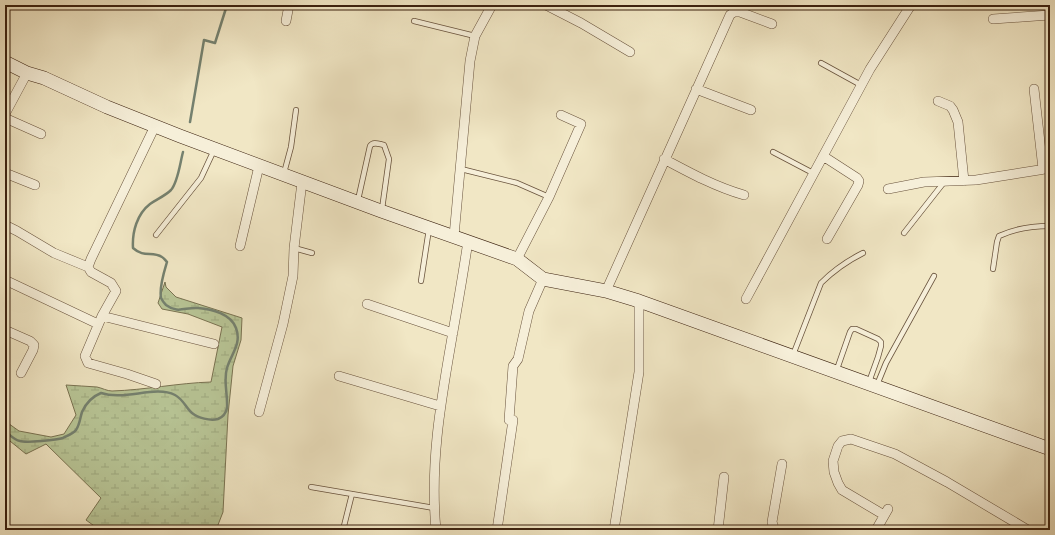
<svg xmlns="http://www.w3.org/2000/svg" width="1055" height="535" font-family="'IM FELL DW Pica',serif">
<style>
.wetland{fill:url(#wetland-marsh);stroke:#7a7352}
.lines{fill:none;stroke-linecap:round;stroke-linejoin:round}
.stream{stroke:#75816f;stroke-width:2.5}
.lane-casing{stroke:#68523c;stroke-width:6}
.street-casing{stroke:#68523c;stroke-width:10}
.secondary-casing{stroke:#3b210f;stroke-width:14}
.lane{stroke:#f6efd9;stroke-width:4.5}
.street{stroke:#f6efd9;stroke-width:9}
.secondary{stroke:#f6efd9;stroke-width:13}
</style>
<defs>
<pattern id="wetland-marsh" width="20" height="14" patternUnits="userSpaceOnUse"><rect width="20" height="14" fill="#b8c596"/><path d="M1 5h8M5 5V1M11 12h8M15 12V8" fill="none" stroke="#9fa980"/></pattern>
</defs>
<rect width="100%" height="100%" fill="#f1e7c5"/>
<filter id="stains"><feTurbulence type="fractalNoise" baseFrequency=".005" numOctaves="4"/><feColorMatrix values="0 0 0 0 .2 0 0 0 0 .09 0 0 0 0 .02 0 0 0 .5 -.17"/></filter>
<radialGradient id="worn" r=".72"><stop offset=".6" stop-color="#630" stop-opacity="0"/><stop offset="1" stop-color="#630" stop-opacity=".3"/></radialGradient>
<path class="wetland" d="M165,282L166,287L176,297L242,318L241,340L233,366L228,415L223,512L216,530H102L97,528L86,520L101,498L46,444L26,454L5,437V421L19,431L51,437L64,434L76,415L66,385C76,386 87,386 97,387C102,388 107,391 112,391C145,390 178,383 211,382L222,327L188,314L162,309L158,303Z"/>
<g class="lines">
<path class="stream" d="M190,122L204,40L215,43L227,5
M5,431C9,434 14,440 20,441C26,443 57,440 63,438C67,436 74,433 76,430C80,424 80,418 82,412C86,403 91,397 101,393C125,401 155,385 175,395C183,399 186,408 192,413C198,418 210,421 218,419C223,417 226,413 227,408C228,394 223,381 227,368C231,354 242,344 236,328C231,314 212,309 198,308C185,307 178,314 166,305C164,303 162,300 161,298C159,287 164,272 167,262C165,260 164,258 162,257C152,251 144,258 133,248C132,232 137,214 150,204C157,199 165,196 171,190C178,182 180,163 183,152"/>
<defs>
<path id="lane" d="M93,5L95,7
M414,21L475,36
M821,63L861,85
M773,152L813,173
M461,169L517,183L549,197
M284,173L291,147L296,110
M358,200L370,146C373,141 379,144 384,145L389,159L382,209
M904,233L945,181
M156,235L201,178L214,150
M294,248L312,253
M993,269L997,242L999,236C1014,229 1033,226 1050,226
M421,281L429,229
M793,355L821,283C832,272 849,260 863,253
M836,372L850,332L852,329H856L878,339L881,342V346L878,357L869,382
M877,385L886,363L934,276
M311,487L434,508
M343,530L352,494"/>
<path id="street" d="M546,5L581,23L630,52
M993,19L1050,15
M286,21L289,5
M696,89L751,110
M1034,89L1043,169
M938,101L950,106L953,110L958,122L964,181
M5,114L27,73
M5,118L41,134
M155,126L91,259L88,267L91,272L111,283L116,291L102,316L85,356L88,363L127,374L156,384
M823,156L857,178L859,181L858,185L827,239
M664,159C690,173 716,187 744,195
M5,173L35,185
M888,189L924,182L976,180L1039,170L1050,168
M5,225L17,231L54,253L88,267
M454,236L470,61L475,36L492,5
M240,246L259,166
M517,259L549,197L581,124L561,115
M5,280L98,324
M606,291L730,15L734,12H740L772,24
M746,299L870,69L911,5
M367,304L453,333
M102,316L214,344
M5,330L30,341L34,345L33,350L21,373
M339,376L440,406
M259,412L283,324L293,276L294,248L302,182
M884,515L842,490L838,483L834,472L833,461L838,446L842,441L851,439L895,454L947,482L1028,530
M436,530C430,466 440,406 451,343C457,309 463,275 468,241
M497,530L513,420H509L513,366L518,359L529,311L543,279
M614,530L639,372V301
M718,530L724,477
M778,530L774,528L772,522L782,464
M876,530L888,509"/>
<path id="secondary" d="M5,62L27,73L44,78L107,107L180,136L381,211L517,259L543,279L606,291L639,301L1050,449"/>
</defs>
<use href="#lane" class="lane-casing"/>
<use href="#street" class="street-casing"/>
<use href="#secondary" class="secondary-casing"/>
<use href="#lane" class="lane"/>
<use href="#street" class="street"/>
<use href="#secondary" class="secondary"/>
</g>
<rect width="1055" height="535" fill="none" stroke="#f1e7c5" stroke-width="20"/>
<rect x="6" y="6" width="1043" height="523" fill="none" stroke="#3b210f" stroke-width="2"/>
<rect x="10" y="10" width="1035" height="515" fill="none" stroke="#3b210f"/>
<rect width="100%" height="100%" filter="url(#stains)"/>
<rect width="100%" height="100%" fill="url(#worn)"/>
</svg>
